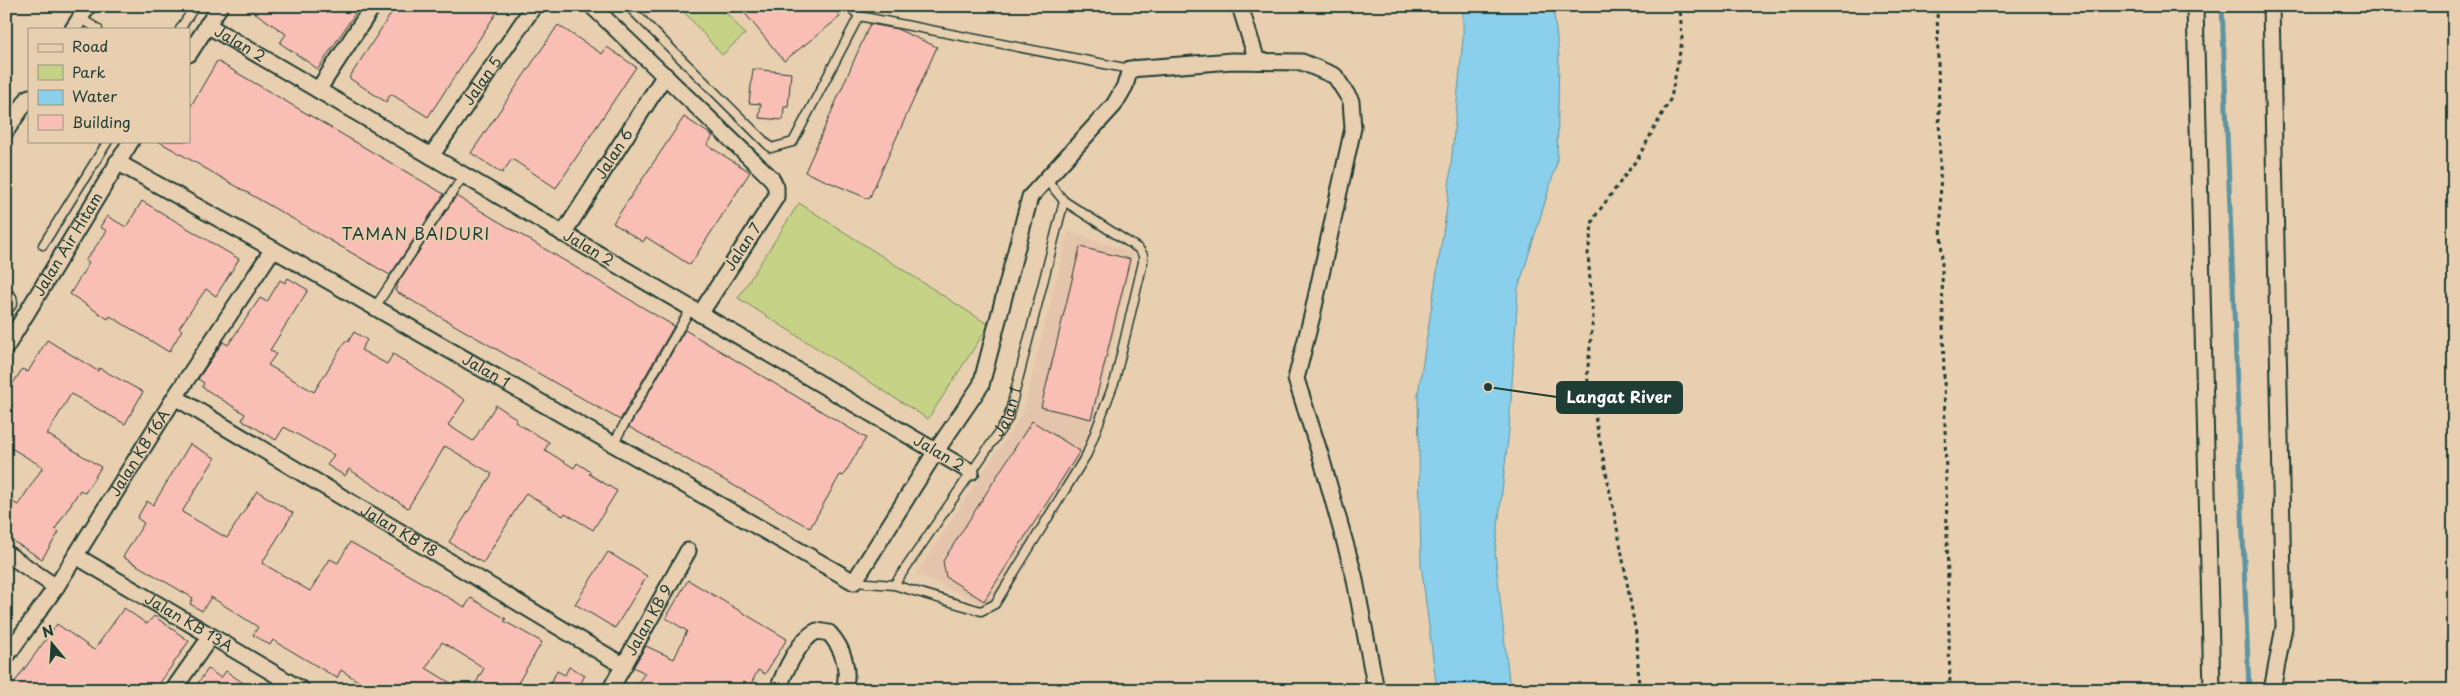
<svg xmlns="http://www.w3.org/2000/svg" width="2460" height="696" font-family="'Playpen Sans',sans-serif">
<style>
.built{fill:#e5c4ac}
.green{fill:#c6d387;stroke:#72885e}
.water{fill:#8acfec;stroke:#5f95a2}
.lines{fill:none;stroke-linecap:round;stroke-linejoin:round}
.stream{stroke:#5f95a2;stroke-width:5}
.building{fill:#f9beb4;stroke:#1f3d34}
.service-casing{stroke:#1f3d34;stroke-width:11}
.minor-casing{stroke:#1f3d34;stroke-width:19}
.path{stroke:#1f3d34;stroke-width:3;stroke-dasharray:4 4;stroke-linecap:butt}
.service{stroke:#e8cfb0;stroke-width:8}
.minor{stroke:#e8cfb0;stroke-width:15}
.labels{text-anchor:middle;stroke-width:4;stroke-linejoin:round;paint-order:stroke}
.street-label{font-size:15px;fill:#1f3d34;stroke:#e8cfb0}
.neighbourhood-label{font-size:16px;letter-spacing:1px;fill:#1f3d34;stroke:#e8cfb0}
.leader{fill:none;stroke:#1f3d34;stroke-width:2}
.callout-dot{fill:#1f3d34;stroke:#e8cfb0;stroke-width:2}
.callout{fill:#1f3d34;stroke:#1f3d34;stroke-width:2}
.callout-label{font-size:16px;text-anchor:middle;font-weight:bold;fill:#fff}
</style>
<rect width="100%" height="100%" fill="#e8cfb0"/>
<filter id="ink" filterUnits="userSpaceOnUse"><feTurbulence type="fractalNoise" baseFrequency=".02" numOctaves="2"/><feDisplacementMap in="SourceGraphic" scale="10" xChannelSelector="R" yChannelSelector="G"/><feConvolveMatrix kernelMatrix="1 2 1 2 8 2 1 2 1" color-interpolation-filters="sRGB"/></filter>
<g filter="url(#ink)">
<path class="built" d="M1068,232L1134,252L1094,420L1084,452L986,605L916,574L1023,412Z"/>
<path class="green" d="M679,6H720L745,34L722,55Z
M799,203L989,325L928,419L738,298Z"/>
<path class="water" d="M1463,6H1553L1559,56L1557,163L1518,289L1509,430L1495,553L1510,690H1437L1421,564L1418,394L1447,207L1463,38Z"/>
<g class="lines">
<path class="stream" d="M2222,6L2249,690"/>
</g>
<path class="building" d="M245,6H360L318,69L280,43L286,34Z
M396,6H501L428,117L391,94L386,102L349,78Z
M739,6H831L840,17L784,61Z
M870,24L897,29L937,47L869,199L805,172Z
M558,25L602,54L607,47L636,67L556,188L512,159L502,173L471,153Z
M217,61L444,194L390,275L158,141H189V109Z
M753,69L791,73L788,107H784L783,120L759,118L761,104L749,103Z
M684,117L713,136L707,145L750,172L690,265L646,237L643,242L613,223Z
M456,196L674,326L620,420L395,291L399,281Z
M142,201L239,259L216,296L206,289L179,328L182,330L169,352L110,316L108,319L70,294L89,263L85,261L107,231L100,227L107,216L126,227Z
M1080,247L1130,259L1091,419L1041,407Z
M288,278L308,290L270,350L276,354L268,365L314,392L346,340L348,342L354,332L367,340L361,350L387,364L393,354L465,400L448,425L473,441L496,405L517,419L515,422L549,442L545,450L574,468L577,463L591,472L589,474L617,491L593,530L565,513L563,516L526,493L483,563L449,542L492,474L445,446L408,508L349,469L345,476L327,465L334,455L284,427L276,440L242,420L245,414L202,387L204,383L198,379L223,342L228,345L260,298L267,302L280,280L285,283Z
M685,330L866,438L843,476L840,475L810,528L629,427Z
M47,340L98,371L99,368L143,392L125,424L71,394L47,434L101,467L85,493L80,490L55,529L59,532L42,559L6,537V508L11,501L18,505L43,467L6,445V416L13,405L6,400V395L22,369L28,372Z
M1032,421L1080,451L984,601L946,577L943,561Z
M190,444L215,458L182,512L227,538L257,491L293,513L262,563L310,591L330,559L338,563L350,542L465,607L471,598L506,619L504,621L542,642L514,690H472L484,668L442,642L426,668L462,690H361L364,685L341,670L337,678L273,640L270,645L253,635L258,627L211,597L202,611L190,604L193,598L123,557L144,523L137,518L147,501L153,505Z
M608,552L647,576L615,628L575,604Z
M688,580L787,639L765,674L758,670L748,690H633L645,673L633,667L646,646L674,659L687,631L666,618Z
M124,608L147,624L154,616L189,641L155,690H9L57,624L94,650Z
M569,667L585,675L581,683L594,690H547L557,671L565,675Z
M208,669L221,678L226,671L253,690H193Z"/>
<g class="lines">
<defs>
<g id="service">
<path d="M628,6L771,148L793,142L859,16"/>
<path d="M849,6L859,16L1130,69"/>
<path d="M80,18L98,29"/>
<path d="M180,29L195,6"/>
<path d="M43,245L108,141"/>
<path d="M6,291L12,297L13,303L6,313"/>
<path d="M375,307L464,175"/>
<path d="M613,444L691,308"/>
<path id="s1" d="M854,582L894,585L1008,419L1064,201L1046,179"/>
<path d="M894,585L981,611L995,604L1087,454L1115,380L1143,262V255L1139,249L1064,201"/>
</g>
<g id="minor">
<path d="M592,6L771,178L776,187V197L700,314"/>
<path d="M1240,6L1257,61"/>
<path d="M2195,6L2212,690"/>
<path d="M2271,6L2284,627L2272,690"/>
<path id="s2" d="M207,25L971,472"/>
<path d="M73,29L88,6"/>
<path d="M189,54L220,6"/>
<path d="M318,90L373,6"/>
<path d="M6,131L29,97"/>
<path id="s3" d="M431,156L534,6"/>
<path id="s4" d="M117,162L273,249L854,582L936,451L981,385L1030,197L1114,105L1125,86L1130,69L1232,61L1302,62L1335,76L1351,101L1353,128L1312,316L1296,379L1321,457L1354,575L1376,690"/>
<path id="s5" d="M563,234L665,75"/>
<path id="s6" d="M6,347L131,141"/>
<path id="s7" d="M175,397L624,666"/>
<path d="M6,553L56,587"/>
<path id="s8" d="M76,556L302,690"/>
<path id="s9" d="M6,657L56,587L175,397L273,249"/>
<path d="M173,690L211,636"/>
<path id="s10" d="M610,690L688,551"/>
<path d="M778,690C784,672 800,638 817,631L829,633C843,648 850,669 844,690"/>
</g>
</defs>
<use href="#service" class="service-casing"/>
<use href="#minor" class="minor-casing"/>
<path class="path" d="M1937,6L1950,690
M1639,690L1637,639L1620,543L1587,376L1593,318L1588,254L1593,219L1638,158L1671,98L1682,41L1680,6"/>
<use href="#service" class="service"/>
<use href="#minor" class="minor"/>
</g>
</g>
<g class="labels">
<g class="street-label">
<text dy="5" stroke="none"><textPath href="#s2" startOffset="38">Jalan 2</textPath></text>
<text dy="5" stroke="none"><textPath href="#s3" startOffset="91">Jalan 5</textPath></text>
<text dy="5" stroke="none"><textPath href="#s5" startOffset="95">Jalan 6</textPath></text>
<text dy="5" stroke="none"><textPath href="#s6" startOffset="120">Jalan Air Hitam</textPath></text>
<text transform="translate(743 247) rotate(-57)" y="5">Jalan 7</text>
<text dy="5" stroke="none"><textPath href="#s2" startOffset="442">Jalan 2</textPath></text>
<text dy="5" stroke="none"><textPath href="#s4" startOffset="424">Jalan 1</textPath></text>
<text dy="5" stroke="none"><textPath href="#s1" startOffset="248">Jalan 1</textPath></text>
<text dy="5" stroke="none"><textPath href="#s9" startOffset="244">Jalan KB 16A</textPath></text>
<text dy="5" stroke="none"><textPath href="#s2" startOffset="848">Jalan 2</textPath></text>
<text dy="5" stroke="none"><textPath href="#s7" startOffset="261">Jalan KB 18</textPath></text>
<text dy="5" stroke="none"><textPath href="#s10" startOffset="80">Jalan KB 9</textPath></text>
<text dy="5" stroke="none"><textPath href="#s8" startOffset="131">Jalan KB 13A</textPath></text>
</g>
<g class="neighbourhood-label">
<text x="416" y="240">TAMAN BAIDURI</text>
</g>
</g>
<path class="leader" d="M1488 387L1557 397"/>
<circle class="callout-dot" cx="1488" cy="387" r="5"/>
<rect class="callout" x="1557" y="382" width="125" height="31" rx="5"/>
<g class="callout-label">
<text x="1619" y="403">Langat River</text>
</g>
<rect width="2460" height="696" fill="none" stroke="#e8cfb0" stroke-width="25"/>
<rect x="12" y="12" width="2435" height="671" fill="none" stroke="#1f3d34" stroke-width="2" filter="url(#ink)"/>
<rect x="28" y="28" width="162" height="115" fill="#e8cfb0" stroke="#98957e"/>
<rect x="38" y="44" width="25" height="8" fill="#e8cfb0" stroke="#98957e"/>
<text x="72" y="52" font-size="15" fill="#1f3d34">Road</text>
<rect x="38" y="65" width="25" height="15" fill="#c6d387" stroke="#98957e"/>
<text x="72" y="78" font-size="15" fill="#1f3d34">Park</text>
<rect x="38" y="90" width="25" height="15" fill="#8acfec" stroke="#98957e"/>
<text x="72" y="102" font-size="15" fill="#1f3d34">Water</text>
<rect x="38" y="115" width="25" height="15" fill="#f9beb4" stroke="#98957e"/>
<text x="72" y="128" font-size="15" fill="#1f3d34">Building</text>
<g transform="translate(52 644) rotate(342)" stroke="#e8cfb0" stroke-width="4" paint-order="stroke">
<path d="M0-4L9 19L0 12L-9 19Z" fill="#1f3d34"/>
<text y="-8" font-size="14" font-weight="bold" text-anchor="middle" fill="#1f3d34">N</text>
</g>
</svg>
